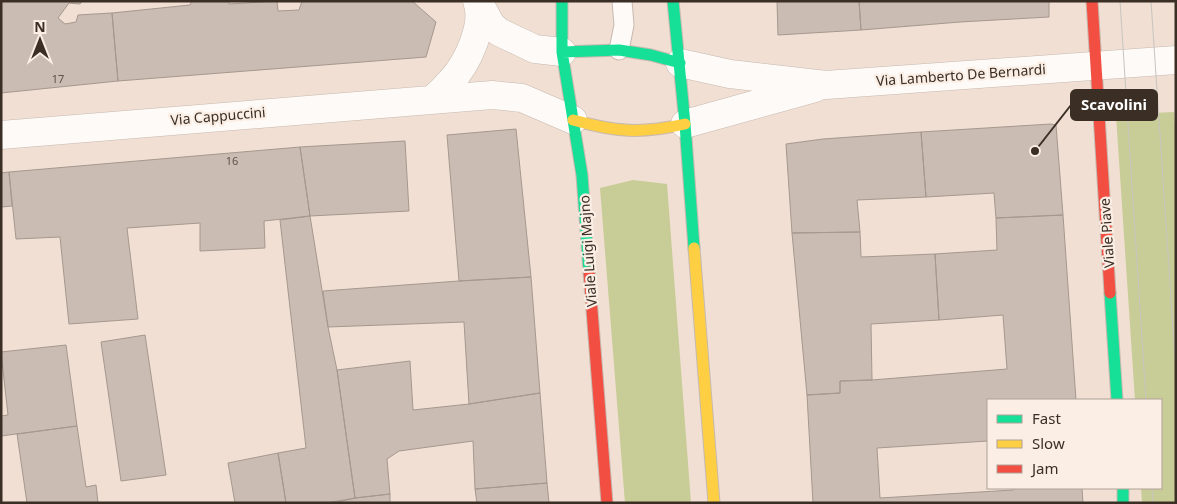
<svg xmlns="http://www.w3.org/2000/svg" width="1177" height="504" font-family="'Noto Sans',sans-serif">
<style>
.green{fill:#c8cc96}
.building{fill:#cabcb2;stroke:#a5988e}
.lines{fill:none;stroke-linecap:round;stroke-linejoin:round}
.lane-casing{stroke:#c7b9af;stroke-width:21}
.street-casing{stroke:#c7b9af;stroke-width:29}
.fast-casing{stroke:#c7b9af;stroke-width:13}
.slow-casing{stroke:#c7b9af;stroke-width:13}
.jam-casing{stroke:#c7b9af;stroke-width:13}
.lane{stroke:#fdfaf8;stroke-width:19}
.street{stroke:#fdfaf8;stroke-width:28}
.fast{stroke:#16e098;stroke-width:11}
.slow{stroke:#ffcf43;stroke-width:11}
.jam{stroke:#f24e42;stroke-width:11}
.tram{stroke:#c8c4c0;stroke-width:1}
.labels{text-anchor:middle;stroke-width:4.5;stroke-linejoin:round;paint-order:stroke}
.number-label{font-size:11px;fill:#5e5248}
.street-label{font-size:14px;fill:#3a2e25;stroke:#fbeee4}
.leader{fill:none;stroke:#3a2e25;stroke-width:2}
.callout-dot{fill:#3a2e25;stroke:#fbeee4;stroke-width:2}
.callout{fill:#3a2e25;stroke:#3a2e25;stroke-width:2}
.callout-label{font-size:15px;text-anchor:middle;font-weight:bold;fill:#fff}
</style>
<rect width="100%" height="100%" fill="#f0dfd2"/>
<path class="green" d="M1174,112L1176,142V503H1142L1141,488H1161V400H1135L1116,115Z
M633,180L667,184L691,503H625L600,188Z"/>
<path class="building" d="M1,1H82L80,4L69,3L58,18L65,24L76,22L78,15L112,13L118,81L1,93Z
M192,1H229V4L277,1L278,11L299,10L302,1H412L436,22L426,57L118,81L112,13L190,5Z
M777,1H859L861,30L778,35Z
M859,1H1049V17L960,22L861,30Z
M1051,124L1056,125L1063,215L996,218L994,193L926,197L921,132Z
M516,129L531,277L459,281L447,135Z
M921,132L926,197L857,200L860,232L792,233L786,144L823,139Z
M405,141L409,211L310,216L300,147Z
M300,147L310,216L264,221L265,248L200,251V223L127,228L138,319L69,324L60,237L16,239L9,172Z
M9,172L12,206L1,207V173Z
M1063,215L1076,400H988V441L877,448L880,498L1013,490V488H1082L1083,503H813L807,395L840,393V381L872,380L1007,369L1003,315L939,320L935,254L997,250L996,218Z
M310,216L328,327L337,370L355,498L327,503H286L278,453L306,448L280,220Z
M860,232L861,257L935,254L939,320L871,324L872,380L840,381V393L807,395L792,233Z
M531,277L540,393L469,404L464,322L328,327L323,291L459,281Z
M145,335L166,475L121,481L101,342Z
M66,345L77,426L1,436V416L8,415L1,352Z
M410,361L413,410L469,404L540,393L547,483L475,489L473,441L399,451L387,459L390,494L355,498L337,370Z
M77,426L86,487L96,485L98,503H27L17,434Z
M278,453L286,503H235L228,463Z
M547,483L549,503H477L475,489Z
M390,494V503H334L355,498Z"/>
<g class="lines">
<defs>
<path id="lane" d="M619,50L624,25L622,1"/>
<path id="street" d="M478,1L491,25L499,32L535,49L562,52
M680,63L730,74L826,85L1176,60
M434,98C440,93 446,87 451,81C467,64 486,25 477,1
M685,124L815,88
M1,135L492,95L522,98L573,120"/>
<path id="fast" d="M562,1V52L582,175L589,272
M673,1L685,124L694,248
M562,52L619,50L651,55L680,63
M1110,293L1117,400
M1123,488V503"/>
<path id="slow" d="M573,120C616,132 641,134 685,124
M694,248L714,503"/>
<path id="jam" d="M1092,1L1110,293
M589,272L607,503"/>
</defs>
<use href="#lane" class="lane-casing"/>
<use href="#street" class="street-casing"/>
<use href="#fast" class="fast-casing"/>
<use href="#slow" class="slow-casing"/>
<use href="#jam" class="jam-casing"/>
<use href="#lane" class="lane"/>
<use href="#street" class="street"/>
<use href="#fast" class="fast"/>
<use href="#slow" class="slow"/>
<use href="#jam" class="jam"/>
<path class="tram" d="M1120,1L1146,400
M1151,1L1176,372
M1152,488L1153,503"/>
</g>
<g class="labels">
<g class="number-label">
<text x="58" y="83">17</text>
<text x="232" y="165">16</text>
</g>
<g class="street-label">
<text transform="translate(961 75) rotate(-4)" y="5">Via Lamberto De Bernardi</text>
<text transform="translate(218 116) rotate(-5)" y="5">Via Cappuccini</text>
<text transform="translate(1107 233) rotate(-94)" y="5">Viale Piave</text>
<text transform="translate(588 251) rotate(-94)" y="5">Viale Luigi Majno</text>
</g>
</g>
<path class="leader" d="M1035 151L1071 105"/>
<circle class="callout-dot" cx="1035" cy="151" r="5"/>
<rect class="callout" x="1071" y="90" width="86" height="30" rx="5"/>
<g class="callout-label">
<text x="1114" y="110">Scavolini</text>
</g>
<rect width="1177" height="504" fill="none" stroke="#3a2e25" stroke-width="5"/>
<rect x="987" y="399" width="175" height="90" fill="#fbeee4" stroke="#aea198"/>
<rect x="997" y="415" width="25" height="8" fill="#16e098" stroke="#aea198"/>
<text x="1032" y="424" font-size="15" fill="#3a2e25">Fast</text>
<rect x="997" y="440" width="25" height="8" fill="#ffcf43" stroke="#aea198"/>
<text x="1032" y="449" font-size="15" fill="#3a2e25">Slow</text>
<rect x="997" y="465" width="25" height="8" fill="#f24e42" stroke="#aea198"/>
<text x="1032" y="474" font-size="15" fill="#3a2e25">Jam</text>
<g transform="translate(40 40)" stroke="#fbeee4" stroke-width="4" paint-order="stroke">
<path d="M0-4L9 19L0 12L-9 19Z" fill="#3a2e25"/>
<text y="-8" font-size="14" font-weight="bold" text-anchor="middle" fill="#3a2e25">N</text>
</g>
</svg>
